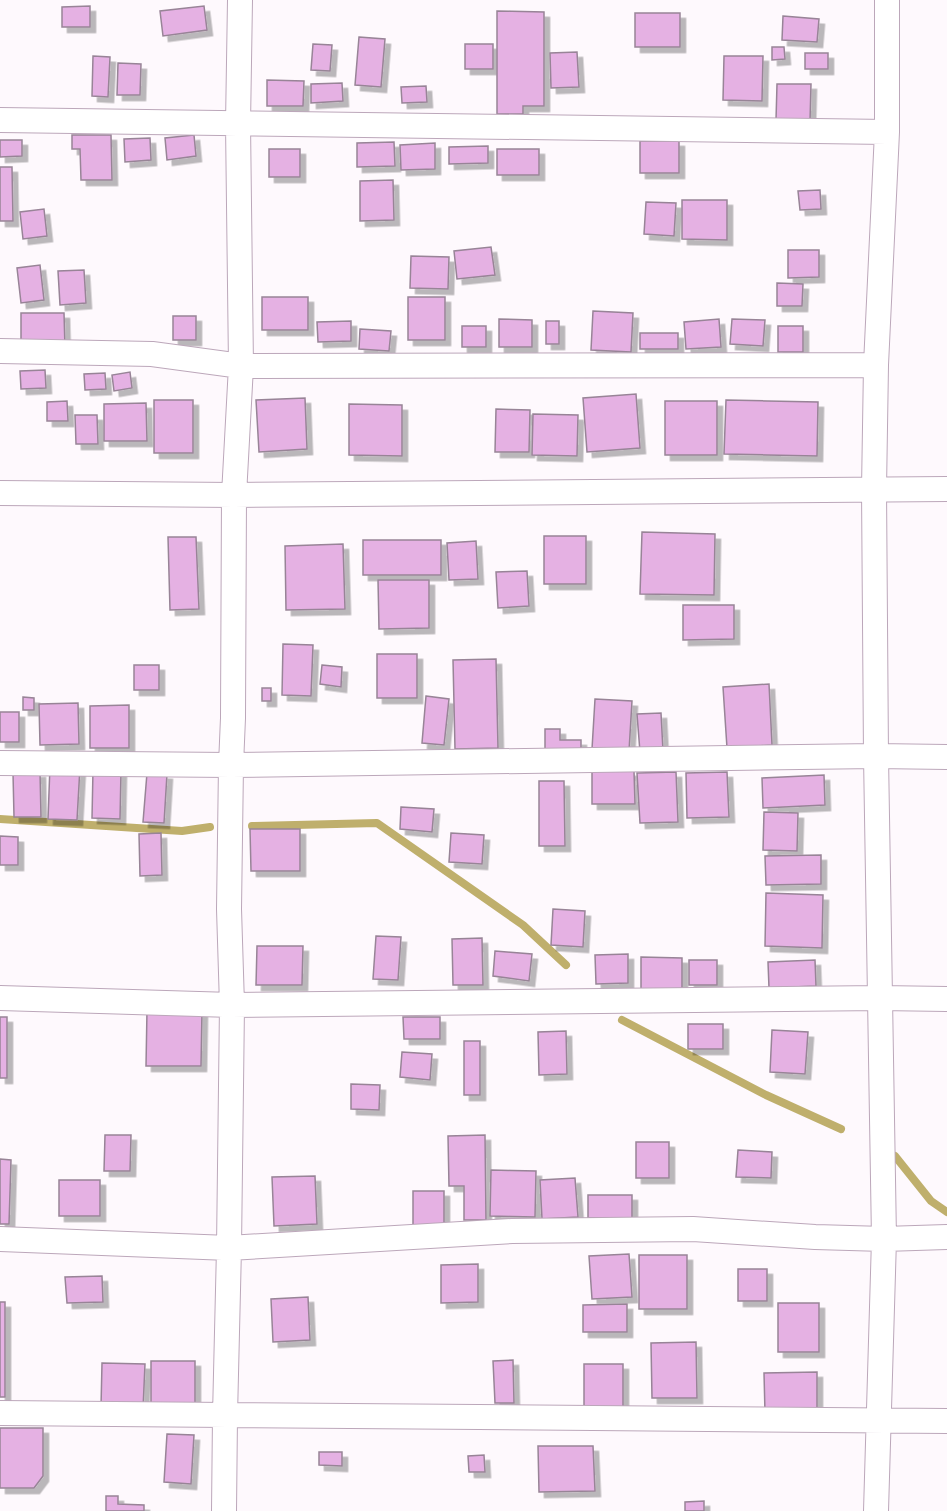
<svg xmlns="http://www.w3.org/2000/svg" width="947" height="1511" font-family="'Open Sans',sans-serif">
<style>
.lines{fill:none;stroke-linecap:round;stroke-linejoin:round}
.stream{stroke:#bfaf6c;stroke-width:8}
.building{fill:#e5b1e3;stroke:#988497;stroke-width:1.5;filter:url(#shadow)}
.minor-casing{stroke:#bca7ba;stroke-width:26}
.minor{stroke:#fff;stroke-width:24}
</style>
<defs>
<filter id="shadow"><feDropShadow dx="5.5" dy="5.5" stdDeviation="0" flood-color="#0004"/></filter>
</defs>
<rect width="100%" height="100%" fill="#fef9fd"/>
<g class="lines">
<path class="stream" d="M0,819L182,831L210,827
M252,826L377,823L523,925L566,965
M622,1020L766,1095L841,1129
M895,1156L931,1201L947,1212"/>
</g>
<path class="building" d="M90,6V27H62V7Z
M204,6L207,30L163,36L160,11Z
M497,11L544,12V106H523V114H497Z
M635,13H680V47H635Z
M783,16L819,19L817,42L782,40Z
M359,37L385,39L381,87L355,85Z
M313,44L332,45L330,71L311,70Z
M465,44H493V69H465Z
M772,47H784L785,59L772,60Z
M577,52L579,87L551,88L550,53Z
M805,53H828V69H805Z
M93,56L110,57L108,97L92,96Z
M724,56H763L762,101L723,100Z
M118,63L141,64L140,95H117Z
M267,80L304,81L303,106H267Z
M342,83L343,101L311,103V84Z
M777,84H811L810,121L776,120Z
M426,86L427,102L402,103L401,87Z
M72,135H111L112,180H81L80,149H72Z
M194,135L196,156L167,160L165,138Z
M150,138L151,160L125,162L124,139Z
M0,140H22V156L0,157Z
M640,141H679V173H640Z
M394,142L395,166L357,167V143Z
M435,143V169L401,170L400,145Z
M488,146V163L449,164V147Z
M269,149H300V177H269Z
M497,149H539V175H497Z
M0,167H12L13,221H0Z
M393,180L394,220L360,221V181Z
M820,190L821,209L800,210L798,191Z
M682,200H727V240L682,239Z
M646,202L676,203L674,236L644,234Z
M44,209L47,236L23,239L20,212Z
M491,247L495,275L457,279L454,251Z
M788,250H819V277L788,278Z
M411,256L449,257L448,289L410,288Z
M40,265L44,300L21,303L17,268Z
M84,270L86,303L60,305L58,271Z
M777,283L803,284L802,306H777Z
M262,297H308V330H262Z
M408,297H445V340H408Z
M593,311L633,313L631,352L591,350Z
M21,313H64L65,348L21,349Z
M173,316H196V340H173Z
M499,319L532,320V347H499Z
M719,319L721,347L686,349L684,322Z
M732,319L765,320L763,346L730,344Z
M351,321V341L318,342L317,322Z
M546,321H559V344H546Z
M462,326H486V347H462Z
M778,326H803V352H778Z
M360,329L391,331L389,351L359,349Z
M640,333H678V349H640Z
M45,370L46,388L21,389L20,371Z
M130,372L132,388L114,391L112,375Z
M105,373L106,389L85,390L84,374Z
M636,394L640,448L587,452L583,398Z
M305,398L307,449L259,452L256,400Z
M154,400H193V453H154Z
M726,400L818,402L817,456L724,454Z
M67,401L68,421H47V402Z
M665,401H717V455H665Z
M146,403L147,441H104V404Z
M349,404L402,405V456L349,455Z
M496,409L530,410L529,452H495Z
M533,414L578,415L577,456L532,455Z
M75,415H97L98,444H76Z
M642,532L715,534L714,595L640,594Z
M544,536H586V584H544Z
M168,537H196L199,609L170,610Z
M363,540H441V575H363Z
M476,541L478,579L449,580L447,543Z
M343,544L345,609L286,610L285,546Z
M527,571L529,606L498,608L496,572Z
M378,580H429V628L379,629Z
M683,605H734V639L683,640Z
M283,644L313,645L311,696L282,695Z
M377,654H417V698H377Z
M496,659L498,748L455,749L453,660Z
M134,665H159V690H134Z
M322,665L342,667L341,687L320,684Z
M769,684L772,745L727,748L723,687Z
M262,688H271V701H262Z
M426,696L449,699L444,745L422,743Z
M23,697L34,698V710H23Z
M595,699L632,701L629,751L592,749Z
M78,703L79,744L40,745L39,704Z
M129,705V748H90V706Z
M0,712H19V742H0Z
M661,713L663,751L640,752L637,714Z
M545,729H560V740H581V754H545Z
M50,766L80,767L77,820L48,819Z
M93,770L121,771L120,819L92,818Z
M592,771H634L635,804H592Z
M40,772L41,817H14L13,773Z
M676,772L678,822L640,823L637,773Z
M727,772L729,817L687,818L686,773Z
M147,773L167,774L164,823L143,822Z
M824,775L825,805L763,808L762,778Z
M539,781H564L565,846H539Z
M401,807L434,809L432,832L400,829Z
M764,812L798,813L797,851L763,850Z
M250,829H300V871H251Z
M161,833L162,875L140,876L139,834Z
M451,833L484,835L482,864L449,862Z
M0,836L18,837V865H0Z
M821,855V884L766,885L765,856Z
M766,893L823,895L822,948L765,946Z
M553,909L585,911L583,947L551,945Z
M376,936L401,937L398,980L373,979Z
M482,938L483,985H453L452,939Z
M257,946H303L302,985H256Z
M495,951L532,954L529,981L493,976Z
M628,954V983L596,984L595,955Z
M641,957L682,958V990L641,989Z
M689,960H717V985H689Z
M815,960L816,986L769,988L768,962Z
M147,1010H202L201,1066H146Z
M0,1017H7V1078H0Z
M403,1017H440V1039H404Z
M688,1024H723V1049H688Z
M772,1030L808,1032L805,1074L770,1072Z
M566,1031L567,1074L539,1075L538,1032Z
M464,1041H480V1095H464Z
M402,1052L432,1054L430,1080L400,1077Z
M351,1084L380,1085L379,1110L351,1109Z
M105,1135H131L130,1171H104Z
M485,1135L486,1220H464V1186H449L448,1136Z
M636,1142H669V1178H636Z
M738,1150L772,1152L771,1178L736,1177Z
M0,1159L11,1160L9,1224H0Z
M491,1170L536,1171L535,1217L490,1216Z
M315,1176L317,1224L274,1226L272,1177Z
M575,1178L578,1217L542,1219L540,1180Z
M59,1180H100V1216H59Z
M413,1191H444V1225H413Z
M588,1195H632V1218H588Z
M629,1254L632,1297L592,1299L589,1256Z
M639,1255H687V1309H639Z
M478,1264V1302L441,1303V1265Z
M738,1269H767V1301H738Z
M102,1276L103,1302L67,1303L65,1277Z
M308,1297L310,1340L273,1342L271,1299Z
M0,1302H5V1397H0Z
M778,1303H819V1352H778Z
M627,1304V1332H583V1305Z
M696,1342L697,1398H652L651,1343Z
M513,1360L514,1403H495L493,1361Z
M151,1361H195V1403H151Z
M102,1363L145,1364L143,1409L101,1407Z
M584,1364H623V1412H584Z
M817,1372V1412L765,1413L764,1373Z
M0,1428H43V1476L34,1488H0Z
M167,1434L194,1435L191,1484L164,1482Z
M538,1446H593L595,1491L539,1492Z
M319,1452H342V1466L319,1465Z
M484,1455L485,1472H469L468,1456Z
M106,1496H118V1504L144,1505V1511H106Z
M704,1501V1511H685V1502Z"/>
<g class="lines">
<defs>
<path id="minor" d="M0,120L887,132
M0,351L152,354L241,366L876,365
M0,493L234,495L947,489
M0,763L231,765L876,756L947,757
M0,998L232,1005L880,998L947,999
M0,1239L229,1248L512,1231L693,1229L815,1237L884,1239L947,1237
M0,1413L947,1421
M224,1511L225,1416L229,1248L232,1005L229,909L231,765L233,718L234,495L241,366L238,124L240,0
M876,1511L884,1239L876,756L874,489L876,365L887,132V0"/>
</defs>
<use href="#minor" class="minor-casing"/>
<use href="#minor" class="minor"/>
</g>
</svg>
